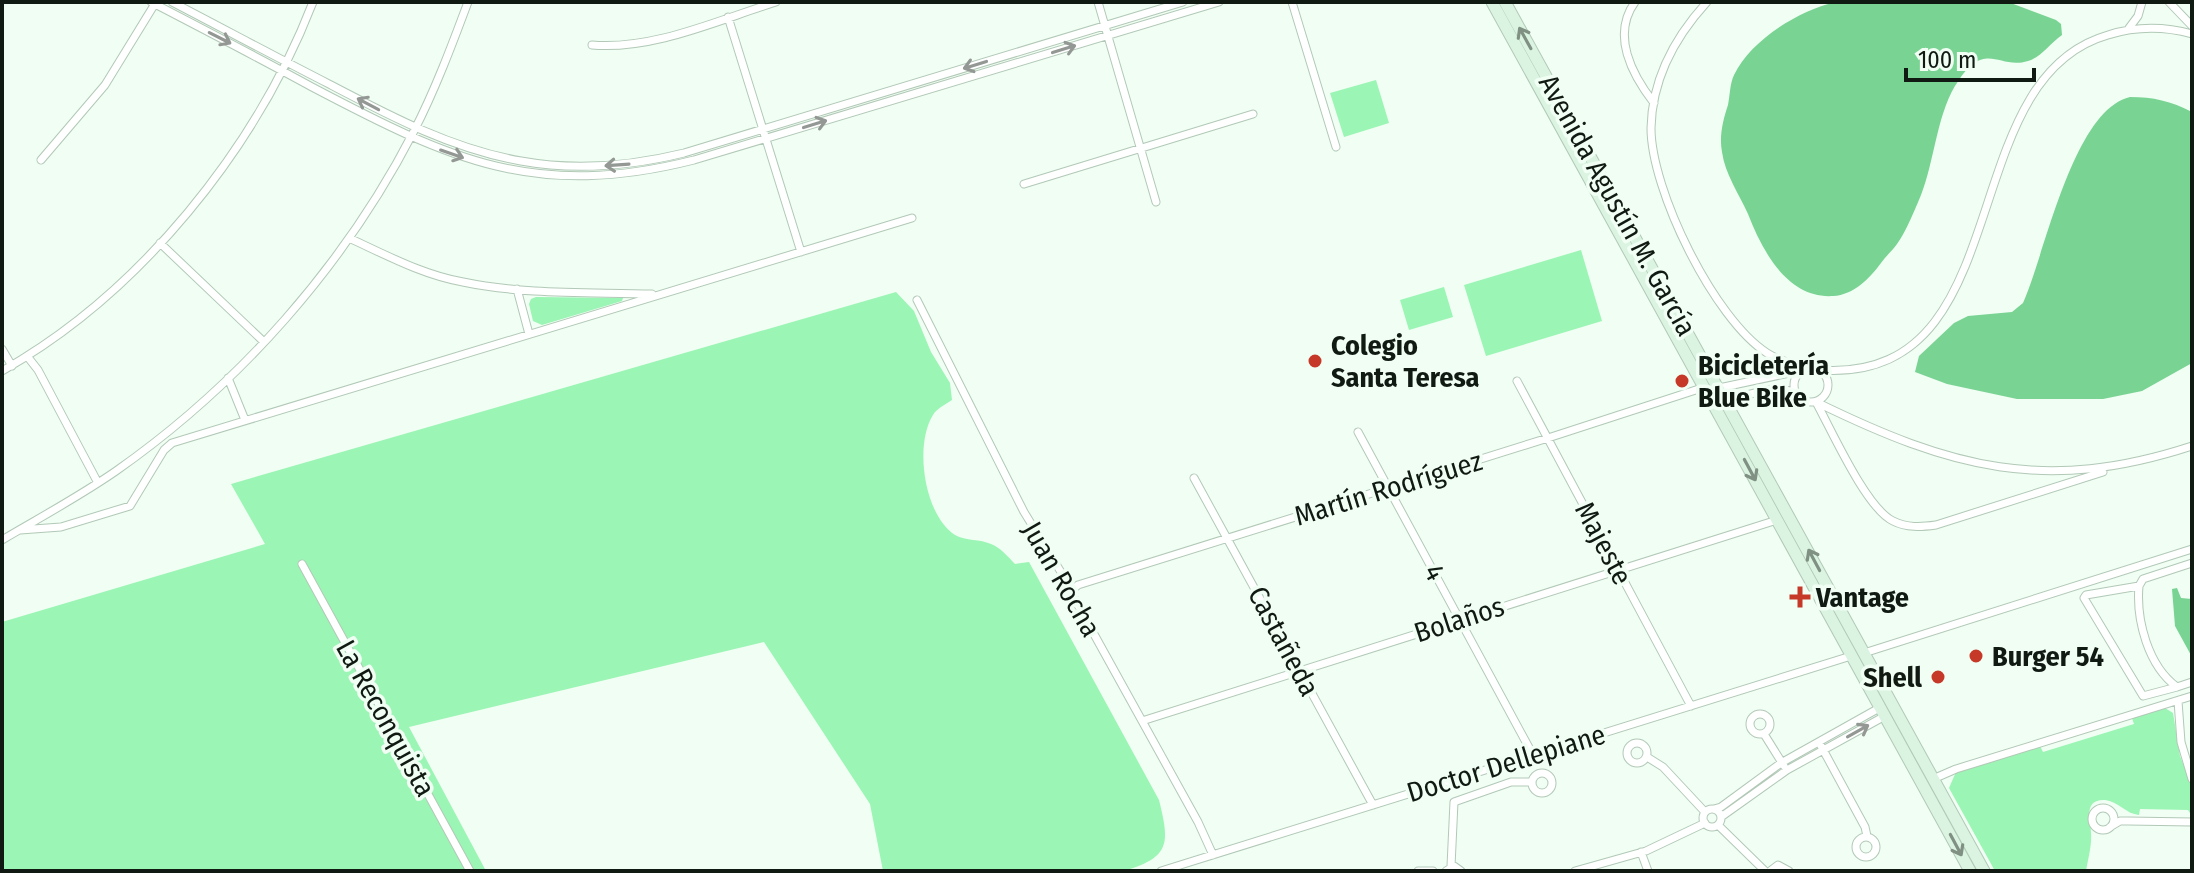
<svg xmlns="http://www.w3.org/2000/svg" width="2194" height="873" font-family="'Fira Sans Condensed',sans-serif">
<style>
.green{fill:#9bf5b4}
.water{fill:#79d393}
.lines{fill:none;stroke-linecap:round;stroke-linejoin:round}
.street-casing{stroke:#b2c9b7;stroke-width:9}
.secondary-casing{stroke:#b2c9b7;stroke-width:13}
.street{stroke:#fff;stroke-width:7}
.secondary{stroke:#daf4e1;stroke-width:11}
.oneway{stroke:#949895}
.oneway2{stroke:#809184}
.poi-dot{fill:#c63929;stroke:#f0fef3;stroke-width:3}
.labels{text-anchor:middle;stroke-width:7;stroke-linejoin:round;paint-order:stroke}
.street-label{font-size:28px;fill:#111913;stroke:#f0fef3}
.poi-label{font-size:28px;font-weight:bold;fill:#111913;stroke:#f0fef3;text-anchor:start}
</style>
<rect width="100%" height="100%" fill="#f0fef3"/>
<path class="green" d="M1376,80L1389,123L1344,137L1330,93Z
M1581,250L1602,321L1486,356L1464,285Z
M1444,287L1453,317L1409,330L1400,300Z
M896,292L914,311L931,352L950,383L952,400C946,404 936,409 933,415C914,445 924,515 955,535C966,541 980,539 991,544C1000,547 1008,557 1015,564L1029,562L1159,800C1170,844 1170,857 1124,871H883L870,804L764,642L409,727L486,871H2V622L265,544L231,484Z
M536,297L623,298L622,301L542,325L533,321L529,304L531,299Z
M2165,708L2173,713L2180,756L2192,786V816L2188,810L2140,809L2139,815C2126,814 2118,801 2105,800C2082,799 2091,822 2091,833C2092,845 2088,859 2086,871H1995L1949,788L1956,772L2040,746L2043,752L2134,724L2132,718Z"/>
<path class="water" d="M1835,2H2008L2056,20L2061,24L2062,35C2050,43 2042,57 2028,61C1999,70 1986,40 1959,80C1937,110 1935,160 1921,195C1915,209 1906,232 1897,244C1892,251 1886,256 1881,263C1870,278 1854,295 1833,296C1787,299 1762,250 1748,214C1739,194 1725,174 1722,152C1719,136 1723,120 1728,105C1730,95 1730,83 1734,75C1751,40 1798,11 1835,2Z
M2130,97C2153,97 2171,101 2192,112V363L2142,391L2103,399H2017L1947,384L1915,372L1919,356L1954,323L1968,316L2012,312L2023,303C2045,254 2073,110 2130,97Z
M2177,588L2181,598L2192,599V657L2175,626L2172,589Z"/>
<g class="lines">
<defs>
<path id="street" d="M151,2C205,30 259,58 312,87C451,160 535,200 694,160L1219,2
M172,2C224,29 276,57 329,84C390,116 452,149 521,161C576,171 631,166 684,153L1183,2
M1098,2L1156,202
M1292,2L1336,147
M1635,2C1611,35 1632,75 1654,103
M1707,2C1675,37 1652,80 1651,128C1651,190 1714,319 1767,353C1779,361 1793,364 1807,368
M2169,2L2192,26
M728,17L801,252
M2129,28L2138,16L2142,2
M592,45C654,50 718,20 776,2
M41,160L105,85L156,2
M1024,184L1253,114
M349,238C386,255 423,275 463,282C525,295 589,292 652,294
M160,243L264,342
M517,289L529,334
M917,300L1024,512L1072,590L1074,598L1198,822L1213,855
M2,349L12,366
M27,356L38,370L98,483
M1794 385a17 17 0 1 1 34 0a17 17 0 1 1-34 0Z
M1820,370C2022,384 1950,80 2108,35C2137,26 2163,26 2192,34
M2,371C140,293 256,149 313,2
M228,378L245,420
M1517,381L1691,706
M1713,401L1719,388L1799,371
M1726,401C1749,395 1773,384 1796,393
M1816,402C1951,468 2045,494 2192,446
M1816,402C1832,431 1866,508 1893,521C1907,528 1921,527 1936,525L2103,472
M1358,432L1533,755
M1194,478L1373,805
M20,530L61,527L130,506L164,450L172,443L912,218
M2,540C41,517 80,496 116,471C240,384 345,265 414,131C435,90 452,45 468,2
M302,564L470,871
M2139,586C2136,620 2148,666 2177,687L2192,682
M1072,590L1078,585L1548,438L1705,387
M1864,653L2192,549
M2177,687L2143,696L2084,598L2086,595L2139,586L2143,579L2192,563
M2178,701L2181,742L2192,779
M1750 724a10 10 0 1 1 20 0a10 10 0 1 1-20 0Z
M1142,721L1777,520
M1764,734L1784,766
M1627 753a10 10 0 1 1 20 0a10 10 0 1 1-20 0Z
M1821,746L1865,827L1867,836
M1647,757L1663,767L1705,812
M1532 783a10 10 0 1 1 20 0a10 10 0 1 1-20 0Z
M1933,779L1956,769L2192,696
M2092 819a11 11 0 1 1 22 0a11 11 0 1 1-22 0Z
M1703 818a9 9 0 1 1 18 0a9 9 0 1 1-18 0Z
M1714,809L1721,807L1781,763L1881,707
M1721,817L1787,770L1885,716
M1718,825L1765,871
M2110,827L2120,821H2128L2192,822
M1856 847a10 10 0 1 1 20 0a10 10 0 1 1-20 0Z
M1641,852L1648,871
M1451,866L1454,802L1511,782H1532
M1161,871L1851,656
M1418,871H1433
M1446,871L1454,866L1461,871
M1575,871L1646,851L1705,823
M1770,871L1778,865L1789,871"/>
<path id="secondary" d="M1492,2L1970,871
M1505,2L1984,871"/>
</defs>
<use href="#street" class="street-casing"/>
<use href="#secondary" class="secondary-casing"/>
<use href="#street" class="street"/>
<use href="#secondary" class="secondary"/>
</g>
<defs><path id="oneway-shaft" d="M-6 0H5M1.5-3L5.5 0L1.5 3" fill="none" stroke-width="1.6" stroke-linecap="round" stroke-linejoin="round" transform="scale(2)"/></defs>
<g class="oneway">
<use href="#oneway-shaft" transform="translate(220 38) rotate(27)"/>
<use href="#oneway-shaft" transform="translate(1064 49) rotate(-17)"/>
<use href="#oneway-shaft" transform="translate(975 65) rotate(163)"/>
<use href="#oneway-shaft" transform="translate(368 104) rotate(-152)"/>
<use href="#oneway-shaft" transform="translate(815 124) rotate(-17)"/>
<use href="#oneway-shaft" transform="translate(452 154) rotate(19)"/>
<use href="#oneway-shaft" transform="translate(617 165) rotate(176)"/>
<use href="#oneway-shaft" transform="translate(1858 731) rotate(-29)"/>
</g>
<g class="oneway2">
<use href="#oneway-shaft" transform="translate(1525 38) rotate(-119)"/>
<use href="#oneway-shaft" transform="translate(1750 470) rotate(62)"/>
<use href="#oneway-shaft" transform="translate(1814 560) rotate(-118)"/>
<use href="#oneway-shaft" transform="translate(1956 845) rotate(62)"/>
</g>
<g class="poi-dot">
<circle cx="1315" cy="361" r="8"/>
<circle cx="1682" cy="381" r="8"/>
<path d="M1796 585h8v8h8v8h-8v8h-8v-8h-8v-8h8z"/>
<circle cx="1976" cy="656" r="8"/>
<circle cx="1938" cy="677" r="8"/>
</g>
<g class="labels">
<g class="street-label">
<text transform="translate(1618 205) rotate(61)" y="10">Avenida Agustín M. García</text>
<text transform="translate(1388 488) rotate(-17)" y="10">Martín Rodríguez</text>
<text transform="translate(1604 543) rotate(62)" y="10">Majeste</text>
<text transform="translate(1435 572) rotate(61)" y="10">4</text>
<text transform="translate(1062 579) rotate(60)" y="10">Juan Rocha</text>
<text transform="translate(1459 619) rotate(-18)" y="10">Bolaños</text>
<text transform="translate(1284 641) rotate(62)" y="10">Castañeda</text>
<text transform="translate(386 718) rotate(61)" y="10">La Reconquista</text>
<text transform="translate(1506 763) rotate(-17)" y="10">Doctor Dellepiane</text>
</g>
<g class="poi-label">
<text x="1331" y="355">Colegio<tspan x="1331" dy="32">Santa Teresa</tspan></text>
<text x="1698" y="375">Bicicletería<tspan x="1698" dy="32">Blue Bike</tspan></text>
<text x="1816" y="607">Vantage</text>
<text x="1992" y="666">Burger 54</text>
<text x="1922" y="687" text-anchor="end">Shell</text>
</g>
</g>
<rect width="2194" height="873" fill="none" stroke="#111913" stroke-width="8"/>
<path d="M1906 68v12h128v-12" fill="none" stroke="#111913" stroke-width="4"/>
<text x="1918" y="68" font-size="24" fill="#111913" stroke="#f0fef3" stroke-width="6" paint-order="stroke">100 m</text>
</svg>
